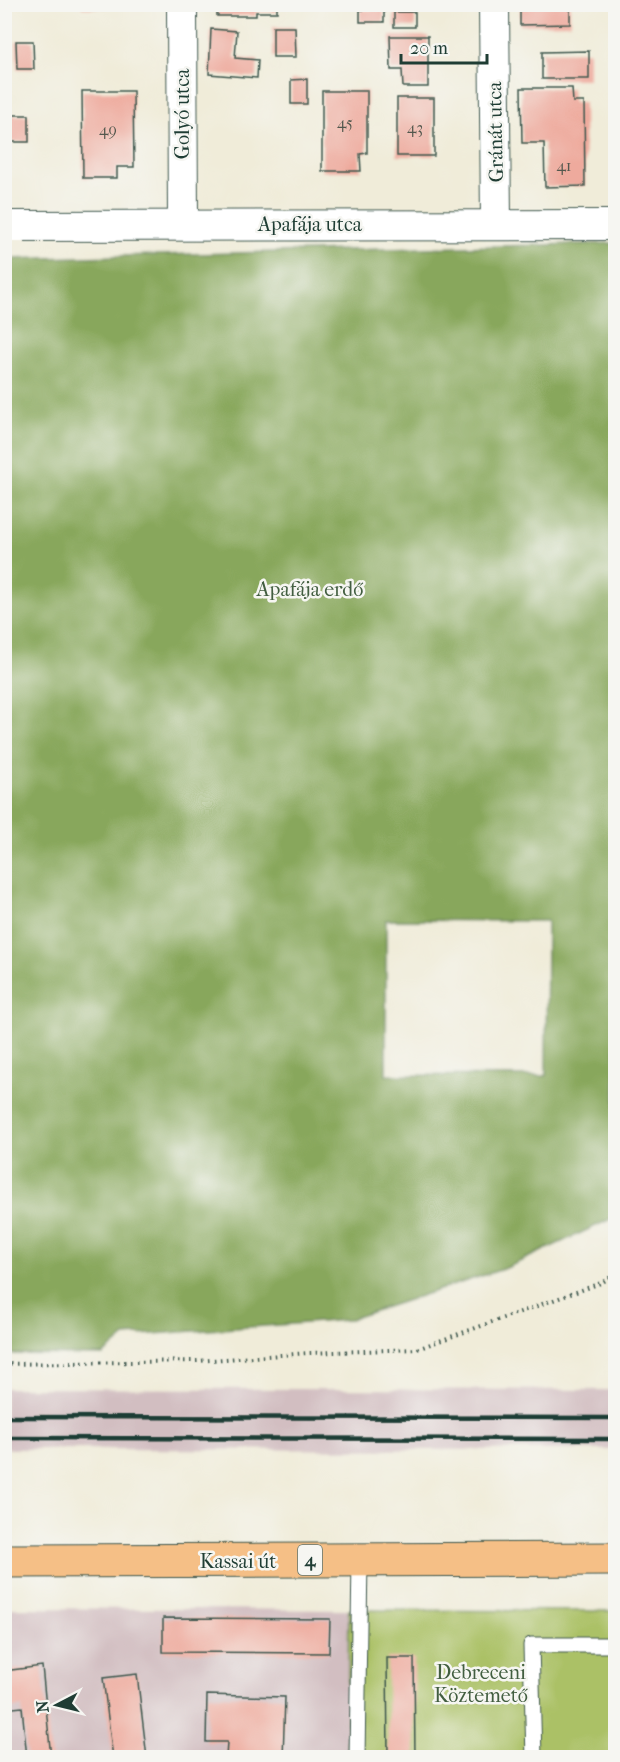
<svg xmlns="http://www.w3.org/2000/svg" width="620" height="1762" font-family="'IM FELL French Canon',serif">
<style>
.industrial{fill:#d2bec1}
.green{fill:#abc166;stroke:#657f4d;stroke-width:1.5}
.forest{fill:#88a75b;stroke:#547248;stroke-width:1.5;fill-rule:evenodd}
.building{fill:#eeaa9d}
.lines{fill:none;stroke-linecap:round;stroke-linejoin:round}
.lane-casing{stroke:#3e574d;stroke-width:17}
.street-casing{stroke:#3e574d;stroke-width:32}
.primary-casing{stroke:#3e574d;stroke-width:35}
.path{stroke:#3e574d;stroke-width:4;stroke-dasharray:1.5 4.5;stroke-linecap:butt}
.lane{stroke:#fff;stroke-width:15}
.street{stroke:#fff;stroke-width:30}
.primary{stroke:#f5bf86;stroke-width:33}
.rail{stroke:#1f3d34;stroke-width:4.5}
.labels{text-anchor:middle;stroke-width:5;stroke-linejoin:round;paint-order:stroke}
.number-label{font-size:16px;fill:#53584e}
.shield{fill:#f6f6f2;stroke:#60746d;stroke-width:1.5}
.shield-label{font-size:18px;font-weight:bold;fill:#1f3d34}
.street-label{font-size:20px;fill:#1f3d34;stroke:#f6f6f2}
.park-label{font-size:20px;fill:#425e40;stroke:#f6f6f2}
</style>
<rect width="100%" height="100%" fill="#f6f6f2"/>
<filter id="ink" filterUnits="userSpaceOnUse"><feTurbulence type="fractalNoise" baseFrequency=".0167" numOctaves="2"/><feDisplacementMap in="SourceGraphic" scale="12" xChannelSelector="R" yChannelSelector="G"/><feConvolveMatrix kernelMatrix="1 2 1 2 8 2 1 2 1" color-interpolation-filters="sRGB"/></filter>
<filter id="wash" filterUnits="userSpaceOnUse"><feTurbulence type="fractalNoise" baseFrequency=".008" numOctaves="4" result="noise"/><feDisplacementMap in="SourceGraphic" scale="24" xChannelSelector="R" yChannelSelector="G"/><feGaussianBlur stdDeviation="1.35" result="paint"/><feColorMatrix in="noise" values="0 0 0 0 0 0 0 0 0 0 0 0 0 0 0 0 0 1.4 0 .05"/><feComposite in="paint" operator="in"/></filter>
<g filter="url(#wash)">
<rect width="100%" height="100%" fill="#f0ecd9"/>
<path class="industrial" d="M5,1388L615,1390V1450L5,1449Z
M5,1608L349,1610L347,1757L5,1758Z"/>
<path class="green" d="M349,1610L615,1611V1757L347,1758Z"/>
<path class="forest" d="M615,243V1217L506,1268L347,1320L125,1336L103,1355L5,1354V259ZM386,920L547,921L546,1076L386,1075Z"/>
<g id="blocks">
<path class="building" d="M81,4H106V8H82Z
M217,4H287V7H277V12H256V16H217Z
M520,4H570V24L520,25Z
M360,10H384V22H360Z
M394,12H415V27H394Z
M273,27H295L296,57H273Z
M211,29L237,31L235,58L258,60L257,78L209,74Z
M390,36H428V87H403L402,70H391Z
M16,41H33L34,69H17Z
M589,51V79H542V52Z
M307,79V104H291V80Z
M521,88H572L573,102H584L585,186L545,187L544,143H522Z
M82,91H133L134,167H117V178H83Z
M322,91H367V153L360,154L361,171H322Z
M397,98H434V156H397Z
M612,104H616V174H612Z
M4,115H29V142H4Z
M163,1618L330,1619L329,1653L163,1652Z
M387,1658H414L415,1758H388Z
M42,1666L51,1758H27L22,1707L4,1709V1671Z
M137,1674L147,1758H113L103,1678Z
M207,1695L285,1697L283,1758H226L227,1742H206Z"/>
</g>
</g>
<g filter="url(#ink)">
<use href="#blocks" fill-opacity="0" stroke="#3e574d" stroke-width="1.5"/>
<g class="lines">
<defs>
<path id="lane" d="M357,1758L360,1560
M534,1758L531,1645H616"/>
<path id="street" d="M182,4L183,224
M494,4L496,224
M4,226L616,225"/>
<path id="primary" d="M4,1561L616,1559"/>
</defs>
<use href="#lane" class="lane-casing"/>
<use href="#street" class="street-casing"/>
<use href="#primary" class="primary-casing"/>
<path class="path" d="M4,1364L197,1361L309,1353L417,1349L601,1283L616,1274"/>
<use href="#lane" class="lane"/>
<use href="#street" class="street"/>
<use href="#primary" class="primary"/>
<path class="rail" d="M4,1417L616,1418
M4,1438L616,1439"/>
</g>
</g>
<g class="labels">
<g class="number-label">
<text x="345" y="128">45</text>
<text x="415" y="133">43</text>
<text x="108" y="135">49</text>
<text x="564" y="171">41</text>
</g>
<rect class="shield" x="298" y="1545" width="24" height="30" rx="4.5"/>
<g class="shield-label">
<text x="310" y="1566">4</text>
</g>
<g class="street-label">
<text transform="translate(182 114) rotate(-90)" y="7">Golyó utca</text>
<text transform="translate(495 132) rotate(-91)" y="7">Gránát utca</text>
<text x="310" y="231">Apafája utca</text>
<text x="238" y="1568">Kassai út</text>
</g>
<g class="park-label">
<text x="310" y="596">Apafája erdő</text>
<text x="481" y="1679">Debreceni<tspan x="481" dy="23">Köztemető</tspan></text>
</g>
</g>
<rect width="620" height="1762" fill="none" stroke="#f6f6f2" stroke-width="24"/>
<g transform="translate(57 1705) rotate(263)" stroke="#f6f6f2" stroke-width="4.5" paint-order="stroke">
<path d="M0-4.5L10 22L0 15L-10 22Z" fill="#1f3d34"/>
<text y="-9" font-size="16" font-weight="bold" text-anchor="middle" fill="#1f3d34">N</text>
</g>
<path d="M401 54v9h86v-9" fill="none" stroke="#1f3d34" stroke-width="3"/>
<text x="410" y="54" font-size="18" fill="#1f3d34" stroke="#f6f6f2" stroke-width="4.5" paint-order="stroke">20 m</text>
</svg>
